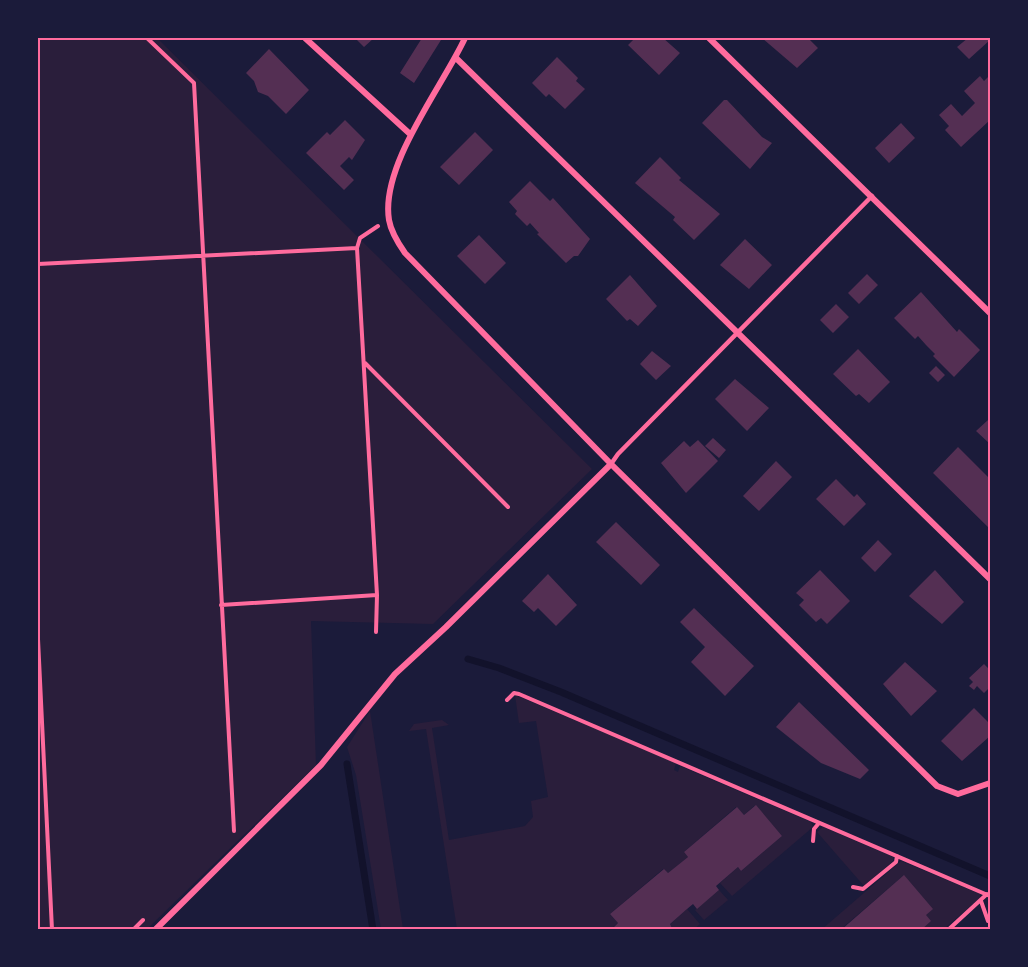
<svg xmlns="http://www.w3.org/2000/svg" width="1028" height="967" font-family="Barlow,sans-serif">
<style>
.green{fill:#2a1e3b}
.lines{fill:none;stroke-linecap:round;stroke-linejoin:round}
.stream{stroke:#12122b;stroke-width:7}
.building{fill:#542f53}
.path{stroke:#ff6b9d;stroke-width:4}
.service{stroke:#ff6b9d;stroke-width:4.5}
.minor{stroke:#ff6b9d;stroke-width:6}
.neatline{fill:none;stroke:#ff6b9d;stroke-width:2}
</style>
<rect width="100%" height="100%" fill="#1b1b3a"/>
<path class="green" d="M38,38H157L592,469L433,624L311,621L316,765L147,929H38Z
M515,695L676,763L674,770L678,772L680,766L811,822L813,827L732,896L720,883L738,867L741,871L782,836L754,806L744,815L736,807L684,852L688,857L668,873L663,869L610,914L618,923L611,929H457L426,729L409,731L414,724L442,720L449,725L432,728L449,840L525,826L533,817L531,801L548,797L536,721L519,723Z
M370,711L403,929H381L356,775L347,747Z
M823,827L893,857V861L864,886L817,832Z
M901,861L980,894V898L944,929H921L926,915L903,876L841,929L821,930Z
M719,890L728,900L704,920L695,910Z
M687,909L700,924L693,930L673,929L670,924Z"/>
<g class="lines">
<path class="stream" d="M468,659L499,668L561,692L990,876
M347,764L373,930"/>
</g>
<path class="building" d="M355,38H374L364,47Z
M422,38L441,40L414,83L400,73Z
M635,38H663L680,53L659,75L628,45Z
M762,38H808L818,48L797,68Z
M968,38H990V40L969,59L957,47Z
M269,49L309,90L286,114L268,96L258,92L254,81L246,73Z
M557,57L578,78L576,81L585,89L565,109L549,94L546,97L532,83Z
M990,75V120L961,147L945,130L949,126L939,115L951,104L962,116L975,103L964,91L980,76L984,81Z
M724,100H727L762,137L772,143L750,169L702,123Z
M345,120L365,140L352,160L349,157L340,166L354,180L344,190L306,153L327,132L330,135Z
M901,123L915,138L889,163L875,148Z
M475,132L493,150L459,185L440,167Z
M660,157L681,178L679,180L720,214L694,240L673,220L675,217L635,183Z
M530,181L550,201L553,198L590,239L578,256H574L566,263L537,234L539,233L530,223L527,226L515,214L517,211L509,202Z
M479,235L506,263L485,284L457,256Z
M745,239L772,265L749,289L720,265Z
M867,274L878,285L859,304L848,293Z
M630,275L657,306L638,326L630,319L627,321L606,299Z
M921,292L957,332L959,329L980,350L954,377L933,356L935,354L926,345L918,336L915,339L894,318Z
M836,304L849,317L833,333L820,320Z
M858,349L890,382L869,403L859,394L856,396L833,374Z
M652,351L671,366L656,380L640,364Z
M936,366L945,375L938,382L929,373Z
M735,379L769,408L747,431L715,399Z
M988,420L990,423V444L976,431Z
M713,438L726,450L719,458L705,446Z
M698,440L718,461L686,493L661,463L684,441L690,447Z
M958,447L990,479V529L933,473Z
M776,461L792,477L759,511L743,496Z
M836,479L854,497L857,494L866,504L844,526L816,499Z
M616,522L660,565L641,585L596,542Z
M878,540L892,554L875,572L861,558Z
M820,570L850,601L827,624L821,618L816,622L799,605L804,600L796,593Z
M935,570L964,602L942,624L909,596Z
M548,574L577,605L556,626L538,608L534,612L522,601Z
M694,608L754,666L725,696L691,662L705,647L680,622Z
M905,662L937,691L911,716L883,684Z
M984,664L990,670V687L984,693L977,686L974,690L969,686L973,682L969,678Z
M799,702L869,770L860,779L821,763L776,727Z
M974,708L990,724V736L962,761L941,741Z
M756,805L782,836L741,871L738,867L716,886L719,890L697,909L693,904L687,909L670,924L673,930H611L618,923L610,914L664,869L668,873L688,857L684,852L737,807L744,815Z
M904,875L933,909L926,915L931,921L921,930H841Z"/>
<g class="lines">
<path class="path" d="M147,38L194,83L234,831
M38,264L357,248
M365,363L508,507
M221,605L377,595
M376,632L377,595L357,248L360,238L378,226
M38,639L52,930
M507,700L514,693L519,694L990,896
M813,841L814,829L819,823
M853,887L863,889L896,862L897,856
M981,901L988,921
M133,930L143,920
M948,930L987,894"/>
<path class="service" d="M611,464L618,454L872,196"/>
<path class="minor" d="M305,38L410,134
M465,38C443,86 380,165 389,220C391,232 398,243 405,253L611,464L937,786L958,794L990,783
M709,38L990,313
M456,58L990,579
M155,930L321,765L395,674L446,627L611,464"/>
</g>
<rect width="1028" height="967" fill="none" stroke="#1b1b3a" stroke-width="78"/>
<rect x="39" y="39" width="950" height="889" class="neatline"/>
</svg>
